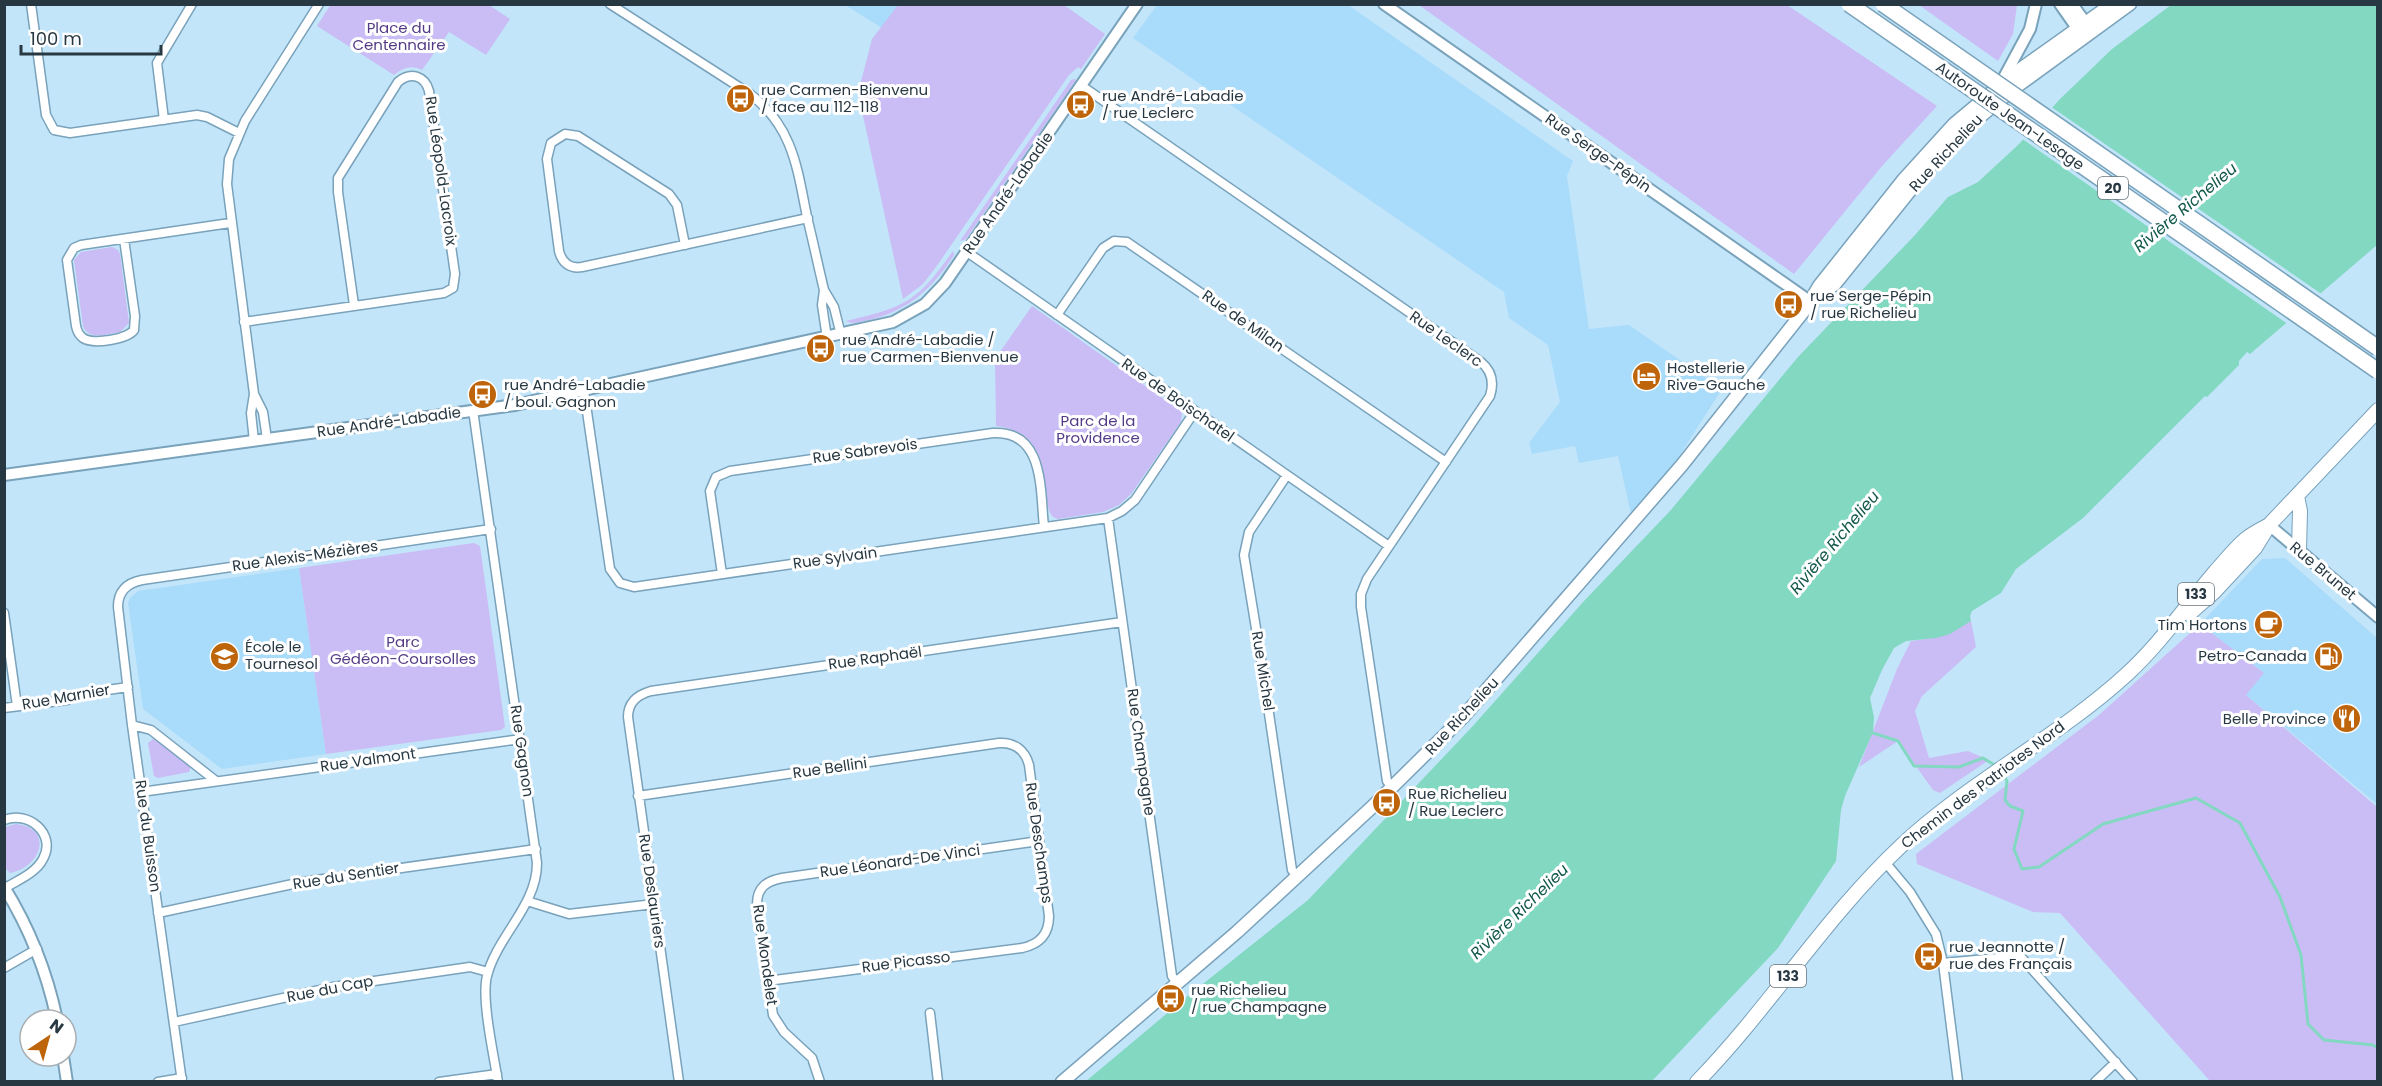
<svg xmlns="http://www.w3.org/2000/svg" width="2382" height="1086" font-family="Poppins,sans-serif">
<style>
.built{fill:#a9dbfa}
.green{fill:#cabcf4}
.water{fill:#83d8c2}
.pier{fill:#c3e5fa}
.lines{fill:none;stroke-linecap:round;stroke-linejoin:round}
.stream{stroke:#83d8c2;stroke-width:3}
.minor-casing{stroke:#79a2bb;stroke-width:11}
.tertiary-casing{stroke:#79a2bb;stroke-width:14}
.secondary-casing{stroke:#79a2bb;stroke-width:15}
.primary-casing{stroke:#79a2bb;stroke-width:16}
.minor{stroke:#fff;stroke-width:8}
.tertiary{stroke:#fff;stroke-width:10}
.secondary{stroke:#fff;stroke-width:12}
.primary{stroke:#fff;stroke-width:14}
.motorway-bridge-casing{stroke:#79a2bb;stroke-width:18;stroke-linecap:butt}
.motorway-bridge{stroke:#fff;stroke-width:15}
.labels{text-anchor:middle;stroke-width:6;stroke-linejoin:round;paint-order:stroke}
.shield{fill:#fff;stroke:#68747b;stroke-width:1.5}
.shield-label{font-size:14px;font-weight:bold;fill:#273842}
.park-label{font-size:15px;fill:#533b85;stroke:#fff}
.poi-label{font-size:15px;fill:#273842;stroke:#fff;text-anchor:start}
.street-label{font-size:15px;fill:#273842;stroke:#fff}
.water-label{font-size:16px;font-style:italic;fill:#13594b;stroke:#fff}
</style>
<rect width="100%" height="100%" fill="#c3e5fa"/>
<path class="built" d="M845,5H898L882,28Z
M1157,5H1348L1573,161L1567,176L1589,329L1629,325L1722,389L1676,461L1631,514L1618,456L1579,463L1575,446L1532,454L1529,443L1560,402L1548,345L1509,318L1504,292L1133,38Z
M2285,558L2377,638V804L2245,694L2264,673L2200,624L2262,559Z
M299,568L326,754L222,769L143,709L128,603L130,598L138,591Z"/>
<path class="green" d="M331,4L489,5L510,19L486,55L449,32L422,70C412,65 403,67 394,75L317,26Z
M898,5H1064L1105,34L1081,69L1078,67L1069,75L936,267L923,284L903,299L858,93L872,39Z
M1419,5H1787L1937,106L1882,166L1794,274Z
M1919,5H2017L2013,34L1998,61Z
M1074,79L1076,80L966,239L960,241L1071,80Z
M112,247L118,250L120,254L129,323L120,332C107,334 89,341 83,326L74,260L81,252Z
M953,251L954,255C932,289 909,310 869,320C861,321 853,325 846,321C906,307 917,302 953,251Z
M1032,306L1182,412L1181,422L1131,494L1119,505L1103,512L1058,519L1053,517C1047,510 1048,503 1046,495C1041,458 1039,432 996,426L995,359Z
M474,543L480,546L505,727L501,730L326,754L299,568Z
M1971,621L1976,647L1922,696L1915,711L1929,758L1968,751L1989,760L1940,793L1933,790L1898,741L1859,767L1897,669L1911,641C1937,638 1949,634 1971,621Z
M2200,624L2264,673L2246,695L2377,807V1081H2210L2060,913L2033,912L1917,864L1916,854L2099,715Z
M153,739L159,740L191,766L189,772L158,778L154,776L148,743Z
M16,824C53,828 43,866 10,873L5,868V827Z"/>
<path class="water" d="M2171,5H2377V245L2250,354L2247,352L2239,361V365L2207,397L2205,396L2083,518L2016,569L2001,593L1972,611L1970,616L1971,621L1950,634L1936,638L1906,641L1894,648L1882,670L1870,698L1874,717L1873,732L1845,796L1841,810L1836,861L1778,948L1652,1081L1085,1082L1189,995L1308,900L1471,728L1584,601L1670,511L1798,357L1915,235L1948,197L1978,182L2019,144L2060,99L2112,49Z"/>
<path class="pier" d="M2050,106L2323,295L2289,325L2021,138Z"/>
<g class="lines">
<path class="stream" d="M1873,733L1898,741L1914,766L1959,767L1983,758L1998,767
M2002,772L2007,781L2005,800L2010,806L2023,811L2014,849L2022,869L2039,867L2103,824L2196,798L2240,823L2280,897L2301,955L2308,1024L2324,1040L2373,1045L2378,1048"/>
<defs>
<path id="minor" d="M31,4L46,115L54,130L70,133L197,115L207,117L239,133
M610,4L750,94C793,127 797,167 807,217C813,241 818,265 824,290L822,305L827,338
M1082,86L1481,362C1492,371 1494,383 1490,396L1367,579L1361,594V607L1387,781L1392,788
M164,120L157,63L192,4
M124,239L135,316L134,330C127,339 94,345 83,338C79,335 77,331 76,326L67,260L74,248L81,245L230,223
M685,245L677,205L669,194L578,136L565,134L551,143L547,159L559,251C562,263 570,269 582,267L808,218
M967,252L1389,546
M824,290L834,307L841,335
M1057,315L1103,248L1114,241L1127,242L1446,462
M244,322L444,293L453,288L455,274L429,91C425,76 411,71 398,82L338,178V192L354,305
M584,391L610,569L620,583L634,587L1108,518L1122,511L1135,500L1195,411
M254,394L263,412L267,439
M473,410L537,863C537,906 497,936 487,976C481,999 494,1056 498,1082
M254,441L251,413L254,394L227,184L229,159L245,121L319,4
M1287,475L1249,532L1244,555L1261,659L1292,870L1297,877
M1108,518L1172,976L1178,984
M722,574L710,491L716,477L730,471L993,433C1045,430 1040,491 1044,527
M4,613L17,706
M4,708L67,700L80,694L128,687
M132,725L151,730L216,781
M141,792L521,739
M638,796L999,743C1014,742 1025,750 1029,765L1049,916C1049,934 1040,944 1022,948L767,981
M4,820C28,810 57,834 43,859C36,873 18,880 5,888
M1885,862L1910,892L1936,934L1943,963L1958,1082
M527,901L569,914L654,904
M158,913L302,882L536,849
M1943,963L2020,956L2133,1082
M4,968L37,949
M930,1013L938,1082
M174,1022L333,987L470,967L488,972
M158,1082L182,1078
M182,1082L132,725L118,607C118,591 127,583 142,580L491,529
M439,1082L497,1074
M679,1082L628,717C628,702 637,695 651,691L1122,622
M820,1082L812,1058L784,1032L773,1015L757,904C757,887 767,881 782,878L1039,841
M2095,1082L2116,1062"/>
<path id="tertiary" d="M1384,4L1811,302
M2060,4L2081,34
M2072,4L2090,29
M2001,83L2030,29L2036,4
M4,475L515,405L893,322L925,304L945,283L1137,4
M2269,525L2378,617
M4,887C30,929 47,972 57,1020
M63,1056L67,1082"/>
<path id="secondary" d="M1814,299L1835,284L1929,167L1971,124L2016,87L2130,4
M1062,1082L1237,932L1371,808L1463,717L1682,465L1807,307L1819,286L1904,179L1954,124L2015,73L2112,4"/>
<path id="primary" d="M2297,496L2300,511L2299,550
M2189,614L2214,592L2255,548L2269,525L2378,410
M1697,1082C1770,1007 1826,916 1902,845C1969,782 2057,738 2126,675C2160,644 2185,607 2215,572C2225,561 2235,548 2246,539C2253,533 2262,529 2269,525"/>
</defs>
<use href="#minor" class="minor-casing"/>
<use href="#tertiary" class="tertiary-casing"/>
<use href="#secondary" class="secondary-casing"/>
<use href="#primary" class="primary-casing"/>
<use href="#minor" class="minor"/>
<use href="#tertiary" class="tertiary"/>
<use href="#secondary" class="secondary"/>
<use href="#primary" class="primary"/>
<defs>
<path id="motorway-bridge" d="M1849,4L2378,371
M1883,4L2378,348"/>
</defs>
<use href="#motorway-bridge" class="motorway-bridge-casing"/>
<use href="#motorway-bridge" class="motorway-bridge"/>
</g>
<defs>
<symbol id="bus-disc" viewBox="-11 -11 22 22"><circle r="9.5" fill="#be640a" stroke="#fff"/><path d="M-5-6H5V4H4V6H2V4H-2V6H-4V4H-5ZM-3.5-4V0h7V-4ZM-3.5 1.2v1.5H-2V1.2ZM2 1.2v1.5H3.5V1.2Z" fill="#fff"/></symbol>
<symbol id="hotel-disc" viewBox="-11 -11 22 22"><circle r="9.5" fill="#be640a" stroke="#fff"/><path d="M-6-4.5h1.5V1H6V5H4.5V3h-9V5H-6ZM-4 0a1.8 1.8 0 1 1 3.6 0ZM.5 0V-2.5h3Q6-2.5 6 0Z" fill="#fff"/></symbol>
<symbol id="cafe-disc" viewBox="-11 -11 22 22"><circle r="9.5" fill="#be640a" stroke="#fff"/><path d="M-5.5-4.5H6V0H3Q3 3.5 0 3.5H-2.5Q-5.5 3.5-5.5 0ZM3-3.2v2h1.7v-2ZM-6 4.5H4V6H-6Z" fill="#fff"/></symbol>
<symbol id="school-disc" viewBox="-11 -11 22 22"><circle r="9.5" fill="#be640a" stroke="#fff"/><path d="M0-5L7-2L0 1L-7-2ZM-4 1L0 2.5L4 1V4Q0 6-4 4Z" fill="#fff"/></symbol>
<symbol id="fuel-disc" viewBox="-11 -11 22 22"><circle r="9.5" fill="#be640a" stroke="#fff"/><path d="M-5.5-6h7V0h2V4h1.3V-2.5L3-4.5l.8-.8L6-3V5H2.5V1h-1V6h-7ZM-4.2-4.7v3.2H.2V-4.7Z" fill="#fff"/></symbol>
<symbol id="restaurant-disc" viewBox="-11 -11 22 22"><circle r="9.5" fill="#be640a" stroke="#fff"/><path d="M-5-6h1v4h1v-4h1v4h1v-4h1v5L-1.5 .5V6h-2V.5L-5-1ZM5-6V6H3V1.5H1.5Q1.5-4 5-6Z" fill="#fff"/></symbol>
</defs>
<g fill-rule="evenodd">
<use href="#bus-disc" x="724" y="82" width="33" height="33"/>
<use href="#bus-disc" x="1064" y="88" width="33" height="33"/>
<use href="#bus-disc" x="1772" y="288" width="33" height="33"/>
<use href="#bus-disc" x="804" y="332" width="33" height="33"/>
<use href="#hotel-disc" x="1630" y="360" width="33" height="33"/>
<use href="#bus-disc" x="466" y="378" width="33" height="33"/>
<use href="#cafe-disc" x="2252" y="608" width="33" height="33"/>
<use href="#school-disc" x="208" y="640" width="33" height="33"/>
<use href="#fuel-disc" x="2312" y="640" width="33" height="33"/>
<use href="#restaurant-disc" x="2330" y="702" width="33" height="33"/>
<use href="#bus-disc" x="1370" y="786" width="33" height="33"/>
<use href="#bus-disc" x="1912" y="940" width="33" height="33"/>
<use href="#bus-disc" x="1154" y="982" width="33" height="33"/>
</g>
<g class="labels">
<g class="shield">
<rect x="2098" y="177" width="30" height="22" rx="4.5"/>
<rect x="2178" y="583" width="36" height="22" rx="4.5"/>
<rect x="1770" y="965" width="36" height="22" rx="4.5"/>
</g>
<g class="shield-label">
<text x="2113" y="193">20</text>
<text x="2196" y="599">133</text>
<text x="1788" y="981">133</text>
</g>
<g class="park-label">
<text x="399" y="33">Place du<tspan x="399" dy="17">Centennaire</tspan></text>
<text x="1098" y="426">Parc de la<tspan x="1098" dy="17">Providence</tspan></text>
<text x="403" y="647">Parc<tspan x="403" dy="17">Gédéon-Coursolles</tspan></text>
</g>
<g class="poi-label">
<text x="761" y="95">rue Carmen-Bienvenu<tspan x="761" dy="17">/ face au 112-118</tspan></text>
<text x="1102" y="101">rue André-Labadie<tspan x="1102" dy="17">/ rue Leclerc</tspan></text>
<text x="1810" y="301">rue Serge-Pépin<tspan x="1810" dy="17">/ rue Richelieu</tspan></text>
<text x="842" y="345">rue André-Labadie /<tspan x="842" dy="17">rue Carmen-Bienvenue</tspan></text>
<text x="1667" y="373">Hostellerie<tspan x="1667" dy="17">Rive-Gauche</tspan></text>
<text x="504" y="390">rue André-Labadie<tspan x="504" dy="17">/ boul. Gagnon</tspan></text>
<text x="2247" y="630" text-anchor="end">Tim Hortons</text>
<text x="245" y="652">École le<tspan x="245" dy="17">Tournesol</tspan></text>
<text x="2307" y="661" text-anchor="end">Petro-Canada</text>
<text x="2326" y="724" text-anchor="end">Belle Province</text>
<text x="1408" y="799">Rue Richelieu<tspan x="1408" dy="17">/ Rue Leclerc</tspan></text>
<text x="1949" y="952">rue Jeannotte /<tspan x="1949" dy="17">rue des Français</tspan></text>
<text x="1191" y="995">rue Richelieu<tspan x="1191" dy="17">/ rue Champagne</tspan></text>
</g>
<g class="street-label">
<text transform="translate(2010 116) rotate(35)" y="5">Autoroute Jean-Lesage</text>
<text transform="translate(1598 153) rotate(35)" y="5">Rue Serge-Pépin</text>
<text transform="translate(1946 153) rotate(-47)" y="5">Rue Richelieu</text>
<text transform="translate(441 171) rotate(82)" y="5">Rue Léopold-Lacroix</text>
<text transform="translate(1008 193) rotate(-55)" y="5">Rue André-Labadie</text>
<text transform="translate(1243 321) rotate(35)" y="5">Rue de Milan</text>
<text transform="translate(1446 339) rotate(35)" y="5">Rue Leclerc</text>
<text transform="translate(1178 400) rotate(35)" y="5">Rue de Boischatel</text>
<text transform="translate(389 422) rotate(-8)" y="5">Rue André-Labadie</text>
<text transform="translate(865 451) rotate(-8)" y="5">Rue Sabrevois</text>
<text transform="translate(305 556) rotate(-8)" y="5">Rue Alexis-Mézières</text>
<text transform="translate(835 558) rotate(-8)" y="5">Rue Sylvain</text>
<text transform="translate(2323 571) rotate(40)" y="5">Rue Brunet</text>
<text transform="translate(875 658) rotate(-8)" y="5">Rue Raphaël</text>
<text transform="translate(1263 671) rotate(81)" y="5">Rue Michel</text>
<text transform="translate(66 697) rotate(-10)" y="5">Rue Marnier</text>
<text transform="translate(1462 716) rotate(-47)" y="5">Rue Richelieu</text>
<text transform="translate(522 751) rotate(82)" y="5">Rue Gagnon</text>
<text transform="translate(1141 752) rotate(82)" y="5">Rue Champagne</text>
<text transform="translate(368 760) rotate(-8)" y="5">Rue Valmont</text>
<text transform="translate(830 768) rotate(-8)" y="5">Rue Bellini</text>
<text transform="translate(1983 785) rotate(-37)" y="5">Chemin des Patriotes Nord</text>
<text transform="translate(148 836) rotate(82)" y="5">Rue du Buisson</text>
<text transform="translate(1039 843) rotate(82)" y="5">Rue Deschamps</text>
<text transform="translate(900 861) rotate(-8)" y="5">Rue Léonard-De Vinci</text>
<text transform="translate(346 876) rotate(-9)" y="5">Rue du Sentier</text>
<text transform="translate(652 891) rotate(82)" y="5">Rue Deslauriers</text>
<text transform="translate(765 955) rotate(82)" y="5">Rue Mondelet</text>
<text transform="translate(906 962) rotate(-7)" y="5">Rue Picasso</text>
<text transform="translate(330 989) rotate(-11)" y="5">Rue du Cap</text>
</g>
<g class="water-label">
<text transform="translate(2185 207) rotate(-40)" y="6">Rivière Richelieu</text>
<text transform="translate(1834 542) rotate(-50)" y="6">Rivière Richelieu</text>
<text transform="translate(1519 911) rotate(-44)" y="6">Rivière Richelieu</text>
</g>
</g>
<rect width="2382" height="1086" fill="none" stroke="#273842" stroke-width="12"/>
<g transform="translate(48 1038) rotate(36)"><circle r="28" fill="#ffffff" stroke="#a9afb3" stroke-width="1.5"/>
<path d="M0-4.5L10 22L0 15L-10 22Z" fill="#be640a"/>
<text y="-9" font-size="16" font-weight="bold" text-anchor="middle" fill="#273842">N</text>
</g>
<path d="M21 45v9h140v-9" fill="none" stroke="#273842" stroke-width="3"/>
<text x="30" y="45" font-size="18" fill="#273842" stroke="#ffffff" stroke-width="4.5" paint-order="stroke">100 m</text>
</svg>
